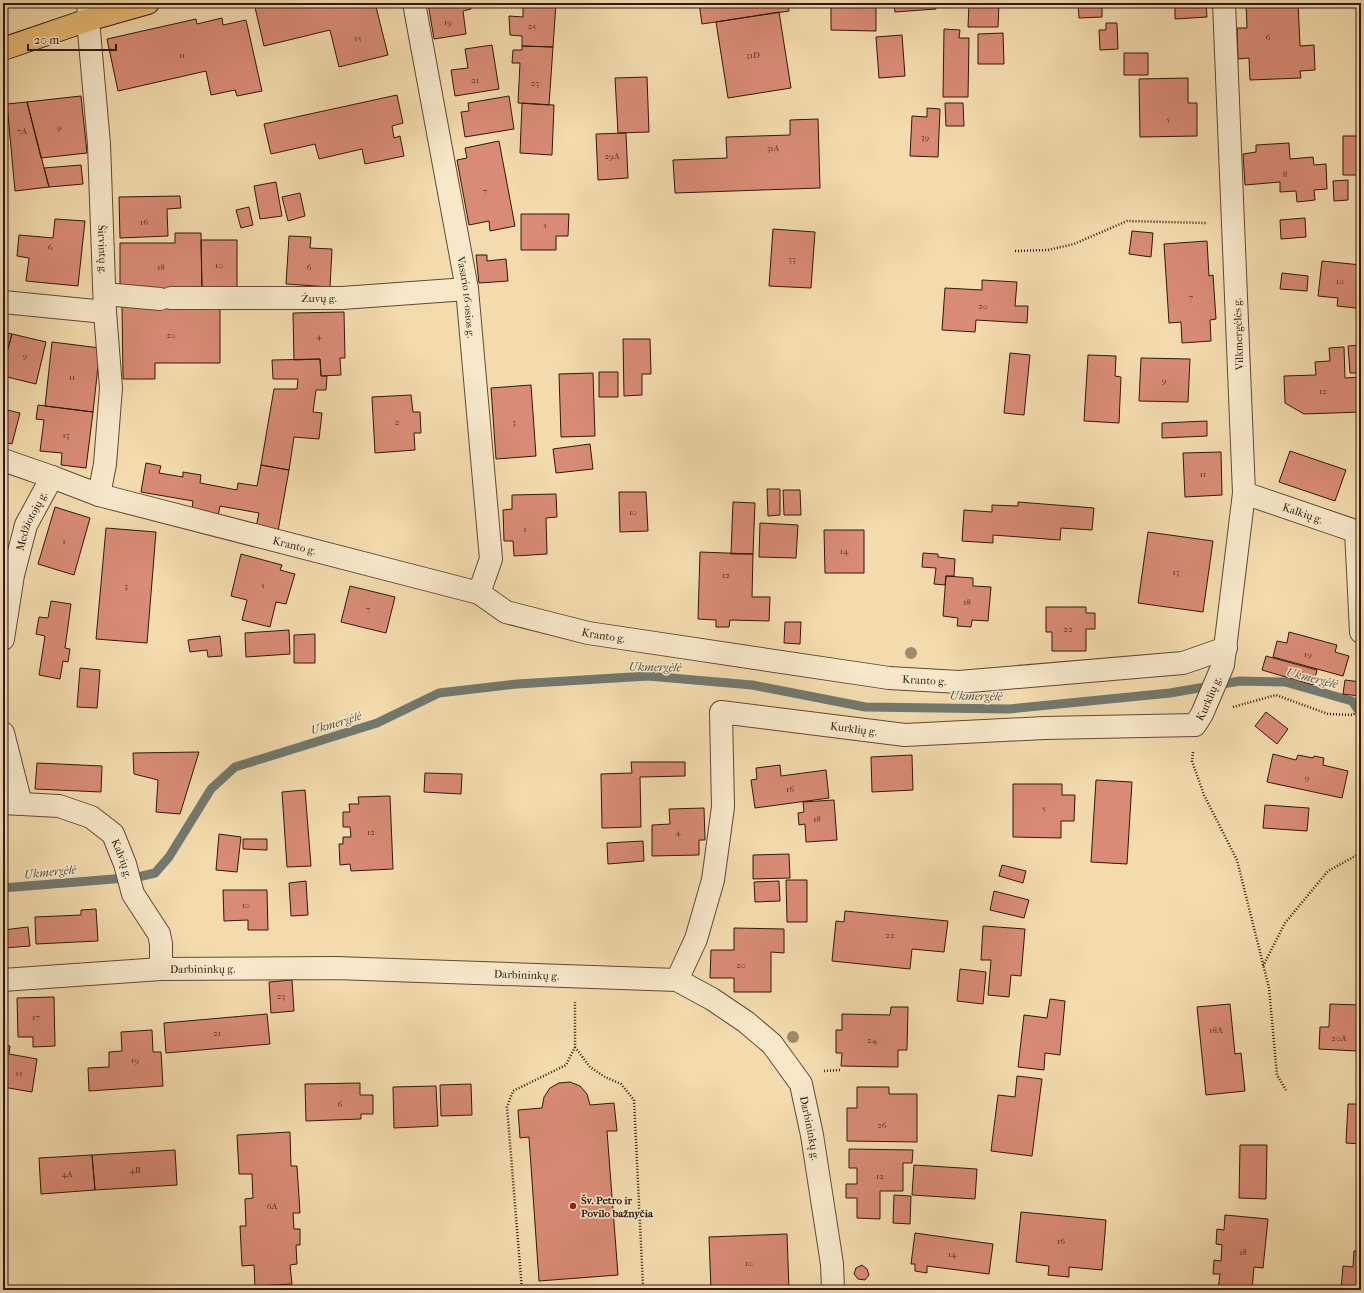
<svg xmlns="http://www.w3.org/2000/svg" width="1364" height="1293" font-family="'IM FELL French Canon',serif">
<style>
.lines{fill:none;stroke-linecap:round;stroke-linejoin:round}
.stream{stroke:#71796e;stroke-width:9}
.building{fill:#d98b75;stroke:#30180c}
.minor-casing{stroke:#614934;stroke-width:24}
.major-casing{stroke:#30180c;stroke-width:24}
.path{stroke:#30180c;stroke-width:2.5;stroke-dasharray:1 2;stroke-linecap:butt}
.minor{stroke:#f7e8ca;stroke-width:22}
.major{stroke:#eabe76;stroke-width:22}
.tree{fill:#9e8b69}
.poi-dot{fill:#8f2418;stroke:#f7e8ca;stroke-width:1.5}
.labels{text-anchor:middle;stroke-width:3;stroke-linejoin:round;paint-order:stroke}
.number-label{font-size:9px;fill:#5a3526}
.street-label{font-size:11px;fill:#30180c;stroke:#f7e8ca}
.poi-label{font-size:11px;font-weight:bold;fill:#30180c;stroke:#f7e8ca;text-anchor:start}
.water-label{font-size:12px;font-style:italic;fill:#565145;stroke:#f7e8ca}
</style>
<rect width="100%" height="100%" fill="#f3dbad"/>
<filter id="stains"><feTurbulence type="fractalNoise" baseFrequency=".005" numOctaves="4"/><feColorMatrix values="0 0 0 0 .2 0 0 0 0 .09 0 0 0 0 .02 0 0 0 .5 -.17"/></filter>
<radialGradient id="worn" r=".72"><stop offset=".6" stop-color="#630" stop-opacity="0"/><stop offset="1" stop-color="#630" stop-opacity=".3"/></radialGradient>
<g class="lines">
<path class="stream" d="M3,888L138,877L155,873L169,857L211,789L235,767L377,723L439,693L517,684L648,676L752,685L865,707L1009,709L1170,693L1240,681L1285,682L1352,701L1361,714"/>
</g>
<path class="building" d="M254,3H375L388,55L339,67L330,30L264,46Z
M428,3H470L471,9L463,11L466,34L434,39Z
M523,3H556L553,47L522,46V36L510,35L509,16L523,17Z
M699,3H788L789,11L702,24Z
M831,3H876V31L831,30Z
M883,3H935L936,9L895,12L894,6L883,7Z
M969,3H999L998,27H968Z
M1078,3H1102V17L1079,18Z
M1175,3H1206L1207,17L1175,19Z
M1246,3H1298L1300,46L1314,45L1315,70L1300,71L1301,78L1250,80L1249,58L1238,59L1237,28H1247Z
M779,12L791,88L728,98L716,22Z
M222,18L223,25L246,20L262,91L237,96L235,90L211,95L206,71L118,91L107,39L196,19L197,24Z
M1106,23H1117L1118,49L1100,50L1099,30H1106Z
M944,29L960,30L959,38H969L968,97H943Z
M1003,33L1004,64H978V34Z
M902,35L905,76L879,78L876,37Z
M492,45L499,89L455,96L451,70L468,68L465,49Z
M522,46L553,47L549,105L518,103L520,63H512L513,50H522Z
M1357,50H1361V82H1357Z
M1124,53H1148V75H1124Z
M647,77L649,132L618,133L615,78Z
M1188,78V103H1197V136L1140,137L1139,79Z
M397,95L403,123L392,126L394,138L400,136L404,156L365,164L362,149L319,159L315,144L271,154L264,124Z
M81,96L87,153L41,158L27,102Z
M509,96L514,129L465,137L461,112L469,111L468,103Z
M27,102L49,187L15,191L7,104Z
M522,103L554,105L552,155L520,153Z
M945,103H963L964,126H946Z
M927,108L940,109L938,157L910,156L912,116L927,117Z
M818,119L820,188L675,193L673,160L727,158L726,137L790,135V120Z
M626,133L628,178L598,180L596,134Z
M1343,136H1361V175H1343Z
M499,141L515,226L490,231L489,221L469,225L457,160L467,158L465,148Z
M1289,143L1290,159L1313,157L1314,165L1326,164L1327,189L1314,190L1315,200L1297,202L1296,191L1280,192V182L1245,185L1243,154L1256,152V145Z
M81,165L83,184L49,187L44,168Z
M1348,180V200L1334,201L1333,181Z
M276,182L282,216L260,219L254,186Z
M300,193L305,216L288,221L282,197Z
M180,196L181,208L167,209L168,236L120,238L119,197Z
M249,207L253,225L241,228L236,210Z
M521,214H569L568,236H556V250H521Z
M1305,218L1306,237L1281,239L1280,220Z
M55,219L85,221L78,286L26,281L29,258L17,256L19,235L53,238Z
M773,229L815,232L811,288L769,286Z
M1132,231L1153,233L1151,257L1129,254Z
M175,233H201L202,291H120V243H175Z
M289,236L311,237L310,248L332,249L330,287L286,284Z
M201,240H237V291H202Z
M1207,241L1209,276L1213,275L1216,319L1210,320L1211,341L1182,343L1181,322L1169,323L1164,244Z
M476,255H487V261L506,259L508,281L479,283Z
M1322,261L1361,265V300H1358L1356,308L1337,306L1338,298L1318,296Z
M1282,273L1308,276L1307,291L1280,289Z
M982,280L1017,282L1015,306H1028L1027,323L976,320L975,332L942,330L945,288L982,290Z
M122,306H220V363H155V379H123Z
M344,312L345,358H340L341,375L321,376L320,359L294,360L293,313Z
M3,332L12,334L3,367Z
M12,334L46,342L36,384L3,376V367Z
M623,339H650L651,374H642V395L624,396Z
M52,342L100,348L93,412L45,406Z
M1361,345V373H1350L1348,346Z
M1344,347L1345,378L1361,377V412L1304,414L1285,403L1284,376L1316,375L1315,362L1330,361L1329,348Z
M1010,353L1030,355L1024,415L1004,413Z
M1088,355L1116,356L1115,376L1121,377L1119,423L1084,421Z
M1141,358L1190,359L1188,402L1139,401Z
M320,359L321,376H327L326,390H316L313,412L322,413L319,439L294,437L289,470L261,465L274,389H297L298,379H273L272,360Z
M599,372H618V397H599Z
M593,373L595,436L561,437L559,374Z
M531,385L536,456L496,459L491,388Z
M411,395L413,412H420L421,433H414L415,450L375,453L372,397Z
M38,405L93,412L86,468L61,465L62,453L40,451L44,420L36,419Z
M3,409L20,413L12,444L3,442Z
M1207,421V436L1162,438V423Z
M590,444L593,469L556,473L553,449Z
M1290,451L1346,470L1335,501L1279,482Z
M1221,452L1222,495L1185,497L1183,453Z
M146,463L161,466L159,473L183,477V472L201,475L200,483L237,490L238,483L257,486L261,465L289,470L278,531L256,527L259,513L220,506L217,521L191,516L193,501L141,492Z
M767,489H780V515L768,516Z
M783,490H800L801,515H784Z
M619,492H646L648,531L620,532Z
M556,494L557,517L546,518L547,554L514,556L513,541H504L503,510L512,509V495Z
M733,502L755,503L753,554H731Z
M1018,502L1094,508L1092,530L1061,528L1060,540L993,535V543L962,541L964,510L992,512V505L1018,506Z
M55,507L90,518L74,575L38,564Z
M760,523L798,525L796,558L759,557Z
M106,528L156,532L147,643L96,639Z
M824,530H864V573H825Z
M1148,532L1213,541L1203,612L1138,603Z
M700,552L753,554L752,597H770L769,621L730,620L729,627H716V620L698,619Z
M923,553L938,554V557L955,559L954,576H946L945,585L934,584L936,568L922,567Z
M241,554L282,565L280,570L295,574L286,604L276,602L270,627L242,620L247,600L231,596Z
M946,576L973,578V586L991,587L988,621L972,620L971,627L957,626L958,618L943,616Z
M350,586L395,597L386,633L341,622Z
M51,601L71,604L65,648L70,649L68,662L63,661L60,679L39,675L45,636L36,634L39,617L48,618Z
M1046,607H1086V613H1095V629H1086V651H1052V632H1046Z
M785,622H801L800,644L784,643Z
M289,630L290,654L246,657L245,633Z
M1289,632L1337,645L1335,652L1349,656L1343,676L1273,657L1277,641L1287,643Z
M315,634V663H294V635Z
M220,636L222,656L208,657L207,650L190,652L188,640Z
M1266,656L1317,670L1313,685L1262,670Z
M80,668L100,670L97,708L77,707Z
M1345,680L1361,682L1359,696L1343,694Z
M1266,712L1288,729L1277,744L1255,726Z
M199,752L180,814L156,812L158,780L134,774L133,753Z
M1273,754L1296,760L1298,755L1313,758L1314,756L1324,758L1323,765L1348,771L1342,798L1267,782Z
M912,755L913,790L872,792L871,757Z
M631,762H685V776L640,777L641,827L602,828L601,774L632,773Z
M37,763L102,766L101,792L35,789Z
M780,765L781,776L826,770L829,798L755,808L751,780L757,779L756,768Z
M425,773L462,774L461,794L424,792Z
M1096,780L1132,782L1127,864L1091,862Z
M1013,784H1062V795H1075L1074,821H1061V838L1013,837Z
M305,790L311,866L287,867L282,792Z
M390,796L393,869L351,871L350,864L340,865L339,844H343V837H351L350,827H343V812H350L349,804H359L358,797Z
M834,800L837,840L806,842L805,824L799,825L798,813L804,812L803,802Z
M1265,805L1309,808L1307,831L1263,828Z
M704,808L705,840H699V855L652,856V825L670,824L669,809Z
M219,834L241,837L237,872L216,870Z
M243,839H267V850L243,849Z
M643,841L644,861L608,864L607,843Z
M789,854L790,878L753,879V855Z
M1002,865L1026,871L1023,883L999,876Z
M786,880H807V922H787Z
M306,881L308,915L291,916L289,883Z
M779,881L780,901L755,902L754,882Z
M223,890H267L268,930H248V920L224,921Z
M994,891L1029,900L1024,918L990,910Z
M96,909L98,941L36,944L35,917L81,915V910Z
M845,911L948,921L944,952L912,949L910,969L832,961L836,921L844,922Z
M983,926L1025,929L1021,976L1011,975L1009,997L988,995L991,960H981Z
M28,927L30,946L3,948V930Z
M734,928L784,929V953L771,952V992H734V978H710L711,950H734Z
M960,969L986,972L983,1004L957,1001Z
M292,980L294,1011L271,1013L269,982Z
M54,997L55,1046L33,1047V1037H18L17,998Z
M1050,999L1065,1001L1060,1055L1045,1053L1044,1070L1018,1067L1024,1015L1047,1018Z
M1230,1004L1235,1054L1241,1053L1245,1091L1206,1095L1197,1007Z
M1330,1004L1359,1005L1357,1051L1319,1049L1320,1027H1329Z
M1359,1005H1361V1051H1357Z
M891,1007H908L907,1050H898V1067L841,1066L842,1053H836V1030H842V1014L890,1015Z
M267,1014L270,1044L166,1053L164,1023Z
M152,1030L153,1052H161L163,1086L89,1091L88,1068L109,1067V1052L122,1051L121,1032Z
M3,1045L10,1046L9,1054L37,1059L32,1092L3,1087Z
M1017,1076L1042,1079L1032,1156L991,1151L998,1095L1015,1097Z
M570,1082L580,1086L587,1094L590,1105L614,1103L617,1131H607L618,1275L539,1281L529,1137L520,1138L518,1110L542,1108L544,1097L550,1088L559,1083Z
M360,1083V1095H373V1114H361V1119L306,1121L305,1084Z
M471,1084L472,1115L441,1116L440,1085Z
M436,1086L438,1126L394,1128L393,1087Z
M857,1087H889V1094H917V1142L847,1141V1108H857Z
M1348,1104H1361V1144L1346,1143Z
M290,1132L291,1166H297L300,1213H293L294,1229H300V1245H296L297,1264L290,1265L292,1284L255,1286L254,1265L242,1266L240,1226H246L245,1199L253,1198L252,1174H239L237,1135Z
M1240,1145H1267L1266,1199L1239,1198Z
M849,1149L913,1150L912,1163H903V1191H880V1219L857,1218V1198H846V1184H857V1168H849Z
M175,1150L177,1185L95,1190L92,1155Z
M92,1155L95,1190L41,1194L39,1158Z
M914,1165L977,1169L975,1199L912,1195Z
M894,1195L911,1196L910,1224L893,1223Z
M1021,1212L1106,1220L1102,1270L1069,1267V1277L1048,1275L1049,1266L1016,1262Z
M1225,1215L1268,1219L1263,1268L1254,1267L1252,1290H1218L1220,1274H1213L1214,1260L1221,1261L1222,1245L1216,1244L1217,1229L1224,1230Z
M915,1233L993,1244L989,1274L927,1266V1273L915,1271V1264H911Z
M787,1234L789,1290H711L709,1237Z
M1354,1251H1361V1290H1341L1343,1266L1353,1267Z
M862,1265L867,1269L869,1275L865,1280L858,1279L854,1274L856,1268Z"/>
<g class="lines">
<defs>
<g id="minor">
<path id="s1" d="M89,3L88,20L99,144L105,312L111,388L105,464L99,495"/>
<path id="s2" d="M414,3L467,289L491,559L479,593"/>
<path d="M105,294L160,299"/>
<path id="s3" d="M171,298H342L467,289"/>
<path d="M3,302L105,312"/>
<path id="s4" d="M3,460L52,477L99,495L479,593L506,612L588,633L889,678L959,682L1183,663L1226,648"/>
<path id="s5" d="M1244,493L1361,533"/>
<path d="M1356,531L1361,632"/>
<path id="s6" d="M3,639L13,575L26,525L52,477"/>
<path d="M3,733L21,804"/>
<path id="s7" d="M3,803L59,806L91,817L113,834L125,864L133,894L159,934L161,944V969"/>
<path id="s8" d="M3,980L161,969L336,968L677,980L712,999L746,1022L772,1044L801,1084L812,1135L832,1264L833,1290"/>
<path id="s9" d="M677,980L696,939L713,880L723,807L721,712L905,735L1044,728L1195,725L1202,714L1223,665L1244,493L1224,3"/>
</g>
<path id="major" d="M3,49L88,20L148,3"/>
</defs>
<use href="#minor" class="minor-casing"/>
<use href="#major" class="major-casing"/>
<path class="path" d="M1015,251L1048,250L1074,244L1127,221L1206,223
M1233,707L1276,695L1328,714L1353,715L1361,707
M1193,752L1192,761L1204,795L1237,860L1269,988L1277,1075L1286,1090
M1263,966L1285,923L1328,871L1361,853
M575,1047L590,1067L605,1077L621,1084L634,1100L643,1286L579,1289
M824,1071L841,1070
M522,1290L507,1107L513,1091L566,1065L575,1047V1002
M571,1290H579"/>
<use href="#minor" class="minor"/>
<use href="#major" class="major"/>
</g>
<g class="tree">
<circle cx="911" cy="653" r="6"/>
<circle cx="793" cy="1037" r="6"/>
</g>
<circle class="poi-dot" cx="573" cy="1206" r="4"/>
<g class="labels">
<g class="number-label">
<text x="448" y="25">19</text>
<text x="532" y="29">25</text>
<text x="1268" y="40">6</text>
<text x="358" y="41">15</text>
<text x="182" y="58">11</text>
<text x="753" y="58">31D</text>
<text x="475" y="83">21</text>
<text x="535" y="86">23</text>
<text x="1168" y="122">5</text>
<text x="59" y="130">9</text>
<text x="22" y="134">7A</text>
<text x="925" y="140">39</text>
<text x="773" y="151">31A</text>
<text x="612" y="159">29A</text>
<text x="1285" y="177">8</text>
<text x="485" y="194">7</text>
<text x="144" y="225">16</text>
<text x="545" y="228">5</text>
<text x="50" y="250">6</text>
<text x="792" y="262">33</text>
<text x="219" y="268">10</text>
<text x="161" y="270">18</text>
<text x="309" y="270">6</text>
<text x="1340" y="284">10</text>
<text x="1191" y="300">7</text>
<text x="983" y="309">20</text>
<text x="171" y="338">20</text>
<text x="319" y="339">4</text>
<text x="25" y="358">9</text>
<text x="72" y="380">11</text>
<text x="1164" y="383">9</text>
<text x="1323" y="394">12</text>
<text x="397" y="425">2</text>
<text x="514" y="425">3</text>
<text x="66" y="438">13</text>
<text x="1203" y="477">11</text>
<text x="633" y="515">10</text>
<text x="525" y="532">1</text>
<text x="64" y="544">1</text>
<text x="844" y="554">14</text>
<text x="1176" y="575">13</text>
<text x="726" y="578">12</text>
<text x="263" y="588">5</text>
<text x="126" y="589">3</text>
<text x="967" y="605">18</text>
<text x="368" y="612">7</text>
<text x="1068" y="632">22</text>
<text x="1308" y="657">19</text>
<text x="1307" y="780">9</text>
<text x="790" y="792">16</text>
<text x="1044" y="811">5</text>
<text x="817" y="822">18</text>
<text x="371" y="835">12</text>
<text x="678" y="835">4</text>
<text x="246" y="908">10</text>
<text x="890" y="938">22</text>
<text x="741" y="968">20</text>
<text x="281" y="999">23</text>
<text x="36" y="1020">17</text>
<text x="1216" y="1033">18A</text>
<text x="217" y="1036">21</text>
<text x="1339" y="1041">20A</text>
<text x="872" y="1043">24</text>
<text x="135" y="1063">19</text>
<text x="19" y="1076">15</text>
<text x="340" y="1107">6</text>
<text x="882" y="1128">26</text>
<text x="135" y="1173">4B</text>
<text x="67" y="1177">4A</text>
<text x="880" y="1179">12</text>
<text x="272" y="1209">6A</text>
<text x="1061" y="1244">16</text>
<text x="1243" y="1255">18</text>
<text x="952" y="1257">14</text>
<text x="749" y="1266">10</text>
</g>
<g class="street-label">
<text dy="4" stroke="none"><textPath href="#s1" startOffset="247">Širvintų g.</textPath></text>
<text dy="4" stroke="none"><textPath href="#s2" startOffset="299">Vasario 16-osios g.</textPath></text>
<text dy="4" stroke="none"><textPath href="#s3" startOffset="148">Žuvų g.</textPath></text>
<text transform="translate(1238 334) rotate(-92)" y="4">Vilkmergėlės g.</text>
<text dy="4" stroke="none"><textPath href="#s5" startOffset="62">Kalkių g.</textPath></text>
<text dy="4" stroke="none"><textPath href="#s6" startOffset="122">Medžiotojų g.</textPath></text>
<text dy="4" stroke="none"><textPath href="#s4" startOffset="304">Kranto g.</textPath></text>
<text dy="4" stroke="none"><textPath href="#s4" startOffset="628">Kranto g.</textPath></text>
<text dy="4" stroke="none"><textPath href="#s4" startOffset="952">Kranto g.</textPath></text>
<text dy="4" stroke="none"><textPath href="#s9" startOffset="781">Kurklių g.</textPath></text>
<text dy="4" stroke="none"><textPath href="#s9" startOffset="409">Kurklių g.</textPath></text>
<text dy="4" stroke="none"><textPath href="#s7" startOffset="144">Kalvių g.</textPath></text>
<text dy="4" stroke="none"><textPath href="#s8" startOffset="200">Darbininkų g.</textPath></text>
<text dy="4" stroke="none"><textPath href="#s8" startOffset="524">Darbininkų g.</textPath></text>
<text dy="4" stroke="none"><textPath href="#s8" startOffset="884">Darbininkų g.</textPath></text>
</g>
<g class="poi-label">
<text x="581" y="1204">Šv. Petro ir<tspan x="581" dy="13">Povilo bažnyčia</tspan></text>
</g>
<g class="water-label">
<text transform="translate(655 667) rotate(1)" y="4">Ukmergėlė</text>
<text transform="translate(1312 678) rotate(14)" y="4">Ukmergėlė</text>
<text transform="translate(976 696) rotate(1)" y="4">Ukmergėlė</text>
<text transform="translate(336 723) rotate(-17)" y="4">Ukmergėlė</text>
<text transform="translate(50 872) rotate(-6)" y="4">Ukmergėlė</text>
</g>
</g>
<rect width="1364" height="1293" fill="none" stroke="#f3dbad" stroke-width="16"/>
<rect x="4" y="4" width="1356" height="1285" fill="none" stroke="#30180c" stroke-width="2"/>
<rect x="8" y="8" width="1348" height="1277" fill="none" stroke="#30180c"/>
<path d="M28 44v6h88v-6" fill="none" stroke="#30180c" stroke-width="2"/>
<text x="34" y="44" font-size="12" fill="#30180c" stroke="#f7e8ca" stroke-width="3" paint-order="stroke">20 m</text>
<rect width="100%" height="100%" filter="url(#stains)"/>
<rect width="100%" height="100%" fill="url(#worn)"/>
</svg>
